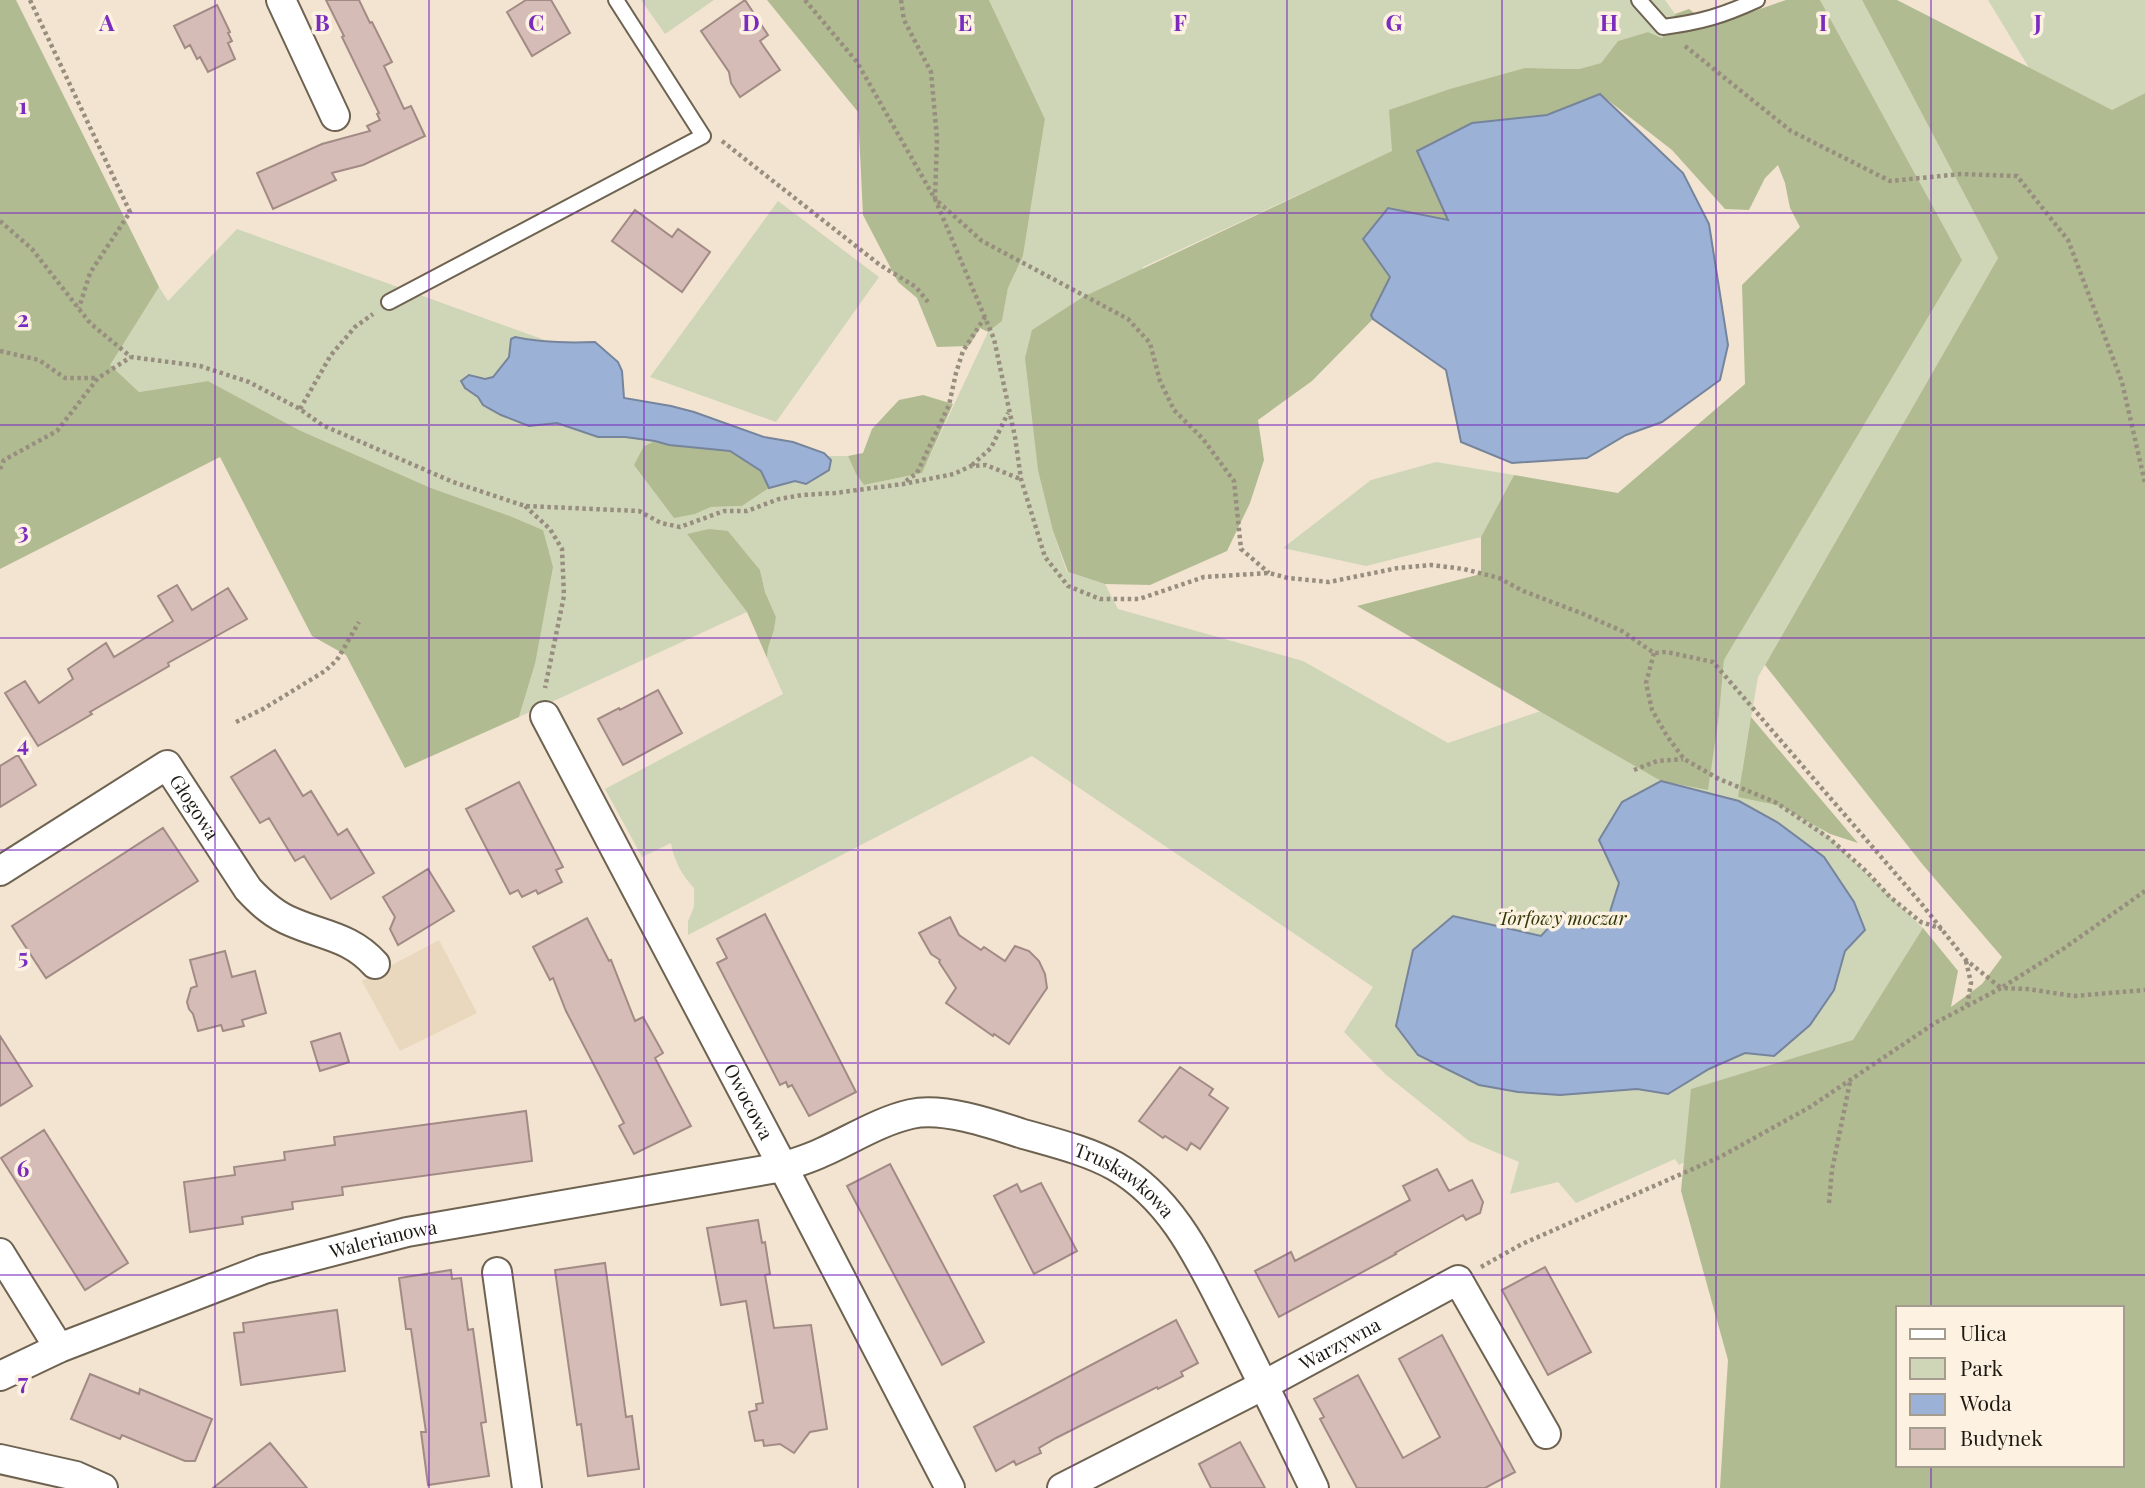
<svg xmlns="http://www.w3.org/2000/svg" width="2145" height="1488" font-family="'Playfair Display',serif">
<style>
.built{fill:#ead8be}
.green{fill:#cfd6b8}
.forest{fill:#b1bb91;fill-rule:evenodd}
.water{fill:#9cb1d6;stroke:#76849c;stroke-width:2}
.building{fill:#d6bcb7;stroke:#a28a85;stroke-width:2}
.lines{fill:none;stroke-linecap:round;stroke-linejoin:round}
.service-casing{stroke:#6e6251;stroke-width:18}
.minor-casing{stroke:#6e6251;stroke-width:32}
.path{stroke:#988e7f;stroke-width:4.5;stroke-dasharray:3.5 3.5;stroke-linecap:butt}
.service{stroke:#fff;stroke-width:14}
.minor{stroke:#fff;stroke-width:28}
.grid{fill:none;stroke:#7b2cbf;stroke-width:2;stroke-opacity:0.55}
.labels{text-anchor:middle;stroke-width:7;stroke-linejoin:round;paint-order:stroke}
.street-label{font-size:19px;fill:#1e1a13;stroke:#fdf2e2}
.park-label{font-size:19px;font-style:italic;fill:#313906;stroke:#fdf2e2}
.grid-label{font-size:23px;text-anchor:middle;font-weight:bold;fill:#7b2cbf;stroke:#fdf2e2;stroke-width:7;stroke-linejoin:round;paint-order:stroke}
</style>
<rect width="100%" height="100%" fill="#f2e4d0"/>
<path class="built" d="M439,940L477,1013L400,1051L362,981Z"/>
<path class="green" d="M641,0H714L665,34Z
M989,0H1665L1675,14L1662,38L1648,32L1618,41L1601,63L1579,69L1525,68L1393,151L1143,267L1053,531L1067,572L1105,584L1118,609L1303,661L1448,743L1564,703L1712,760L1719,716L1724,660L1961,260L1820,0H1862L1998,258L1758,677L1742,771L1775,785L1923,928L1958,971L1843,1079L1679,1165L1675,1159L1576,1203L1558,1182L1510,1194L1519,1162L1469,1141L1385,1074L1344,1032L1373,987L1032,756L688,935V921L694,907V888C683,877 673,859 671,843L642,857L605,789L783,694L767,658L768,648L774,630L776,617L765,592L760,570L728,531L687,534L747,612L519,717L535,664L543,530L510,516L431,488L299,430L208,381L139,392L109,365L159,287L168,301L237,229L545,340L538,342L515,337L509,357L493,377L465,388L529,426L557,423L598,437H625L655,441L644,446L695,514L711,507L742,506L769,488L795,481L806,484L829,470L831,460L828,456H848L856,474L864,485L922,473L988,332L1002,321L1008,288L1023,256L1045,119Z
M1988,0H2145V93L2112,110L2051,104Z
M778,201L879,277L776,422L650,377Z
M1436,462L1514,475L1481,537L1366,566L1283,548L1371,480Z"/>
<path class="forest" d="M0,0H16L159,287L110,365L139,392L208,381L299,430L431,488L510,516L543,530L553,567L535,664L519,717L405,768L346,655L312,636L220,457L0,569Z
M767,0H989L1045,119L1023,256L1008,288L1002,321L988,332L980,328L969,346L937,347L917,298L898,282L863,215L858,112Z
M1786,0H1820L1962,260L1724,660L1719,716L1708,790L1661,781L1357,606L1481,574V537L1514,475L1618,493L1745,384L1742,285L1800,227L1790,208L1785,183L1778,165L1765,178L1749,210L1725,209L1672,150L1600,94L1547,115L1472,123L1417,151L1448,221L1389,208L1363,238L1390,277L1371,315L1373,319L1312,381L1258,420L1264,460L1250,503L1227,551L1150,585L1105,584L1068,572L1053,531L1038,470L1025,358L1032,330L1083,297L1392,151L1389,110L1450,89L1525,68L1579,69L1601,63L1618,41L1648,32L1662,38L1675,14L1689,9L1707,23L1732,19Z
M1862,0H1897L2112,110L2145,93V1488H1720L1728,1360L1681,1191L1691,1089L1853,1040L1923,928L1958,971L1951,1007L1982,984L2002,957L1923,865L1765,665L1998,258ZM1898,1308H2122V1465H1898Z
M923,395L953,404L922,473L864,485L856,474L848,456L863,453L872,429L899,400Z
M655,441L669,445L730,451L761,471L769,488L742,506L711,507L695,514L674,518L634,465L644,446Z
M709,529L728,531L760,570L765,592L776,617L774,630L768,648L767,658L747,612L687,534Z
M1751,717L1858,843L1830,834L1781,806L1738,797Z"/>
<path class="water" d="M1600,94L1683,173L1709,224L1728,345L1720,380L1662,422L1626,435L1587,458L1512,463L1461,442L1446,370L1373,319L1371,315L1390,277L1363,239L1388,208L1448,220L1417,151L1472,123L1547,115Z
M515,337C541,343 568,343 595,342L618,362L622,371L624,398L671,406L694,412L764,437L793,442L824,453L831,460L829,470L806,484L795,481L769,488L761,471L730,451L669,445L655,441L625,437H598L557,423L529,426L501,415L483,405L478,397L465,388L461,381L469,375L485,379L493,377L509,357L511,339Z
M1661,781L1739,801L1777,822L1824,857L1854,902L1865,930L1845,951L1834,990L1810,1025L1774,1056L1745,1053L1709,1069L1668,1094L1637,1089L1560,1095L1518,1092L1479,1085L1418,1055L1396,1026L1413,950L1453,916L1541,936L1563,912L1583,928L1608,918L1619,883L1599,840L1622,802Z"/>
<path class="building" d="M326,0H359L370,23L372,22L392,62L384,66L404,109L411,106L425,136L363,165L332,173L336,180L273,209L257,173L322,144L370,131L367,126L380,120L377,114L379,113L342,37L344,36Z
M526,0H551L570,33L532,56L507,12Z
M745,0L768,35L760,41L780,70L740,97L731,83L729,72L701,31Z
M217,5L230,32L228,33L232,41L228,43L235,59L208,72L200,57L197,59L190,45L185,48L174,26Z
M635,210L672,237L678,229L710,252L682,292L612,241Z
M177,585L192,610L228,588L247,619L168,663L169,666L90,712L92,714L38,746L5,693L25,681L39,703L73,679L68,669L106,643L114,657L173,621L158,596Z
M658,690L682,733L623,765L598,719L619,708L620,710Z
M275,750L303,796L311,791L338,835L347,829L374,873L331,899L304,856L295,861L269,818L260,823L231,777Z
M18,755L36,785L0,807V766Z
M519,782L563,867L556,870L562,882L538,894L536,890L522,897L518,890L510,894L466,809Z
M163,828L198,881L46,978L12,926Z
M428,869L454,911L398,945L390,929L395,917L383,897Z
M765,914L856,1092L809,1116L792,1085L788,1087L786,1082L780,1085L717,963L727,958L717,939Z
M950,917L959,935L981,950L984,947L1005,961L1015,946L1029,951L1039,961L1045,974L1047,988L1009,1044L994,1034L993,1036L946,1003L956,988L939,962L940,960L931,954L919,933Z
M587,918L609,961L611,960L635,1021L643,1017L663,1053L655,1058L691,1126L634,1154L619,1126L624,1123L566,1011L553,978L550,980L533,947Z
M225,951L232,977L255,971L266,1013L242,1020L244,1026L223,1031L221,1025L198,1031L193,1014L189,1009L187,1002L191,988L197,986L190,960Z
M340,1033L349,1062L320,1071L311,1042Z
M0,1036L32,1086L0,1106Z
M1180,1067L1213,1089L1209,1095L1228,1108L1200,1149L1191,1143L1187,1150L1165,1136L1163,1138L1139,1121Z
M526,1111L532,1161L342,1187L343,1195L292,1202L293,1209L242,1217L243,1224L190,1232L184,1182L235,1175L234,1167L285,1160L284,1152L335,1145L334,1137Z
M44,1130L128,1263L85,1290L1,1158Z
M890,1164L984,1342L942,1365L847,1186Z
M1437,1169L1449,1191L1472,1180L1483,1202L1480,1213L1466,1220L1463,1215L1395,1253L1396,1254L1279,1317L1255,1271L1291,1252L1295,1261L1410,1200L1403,1186Z
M1041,1183L1077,1251L1034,1274L994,1196L1017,1184L1021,1192Z
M758,1220L762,1243L765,1242L770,1274L765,1275L774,1328L811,1325L827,1429L810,1432L794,1453L780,1444L764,1446L763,1440L755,1441L749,1412L757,1410L756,1404L763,1403L746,1301L721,1305L707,1228Z
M605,1263L626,1417L632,1416L639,1469L588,1476L581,1424L577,1425L555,1270Z
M1545,1267L1591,1352L1548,1375L1502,1290Z
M451,1270L452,1279L461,1278L468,1330L473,1329L486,1422L481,1423L489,1476L428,1485L421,1432H426L411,1329H406L399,1278Z
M337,1310L345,1371L241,1385L234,1333L244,1332L243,1323Z
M1176,1320L1198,1363L1181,1372L1183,1376L1158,1389L1157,1387L1056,1438L1039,1448L1041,1453L1016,1465L1014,1461L996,1471L974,1427Z
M1442,1335L1515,1472L1485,1488H1357L1320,1419L1324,1417L1314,1399L1358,1375L1403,1458L1440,1437L1399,1359Z
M90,1374L139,1394L140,1389L212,1419L195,1461H185L122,1435L120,1439L71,1419Z
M1240,1442L1265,1488H1211L1199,1464Z
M270,1443L307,1488H213Z"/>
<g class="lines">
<defs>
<path id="service" d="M1639,0L1663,27C1701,22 1722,16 1757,0
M389,302L703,136L616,0"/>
<g id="minor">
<path d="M281,0L335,116"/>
<path id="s1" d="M545,716L783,1167L950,1488"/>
<path id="s2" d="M0,871L167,765L248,889C261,903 274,915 292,922C324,936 351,937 375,964"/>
<path d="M0,1253L59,1348"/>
<path d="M497,1272L527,1488"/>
<path id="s3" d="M0,1376L59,1348L264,1269L407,1232L783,1167C797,1162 811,1158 823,1152C852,1139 880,1121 911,1114C942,1107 990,1123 1020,1133C1051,1142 1086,1150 1115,1166C1176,1201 1203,1267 1234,1326C1261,1380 1288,1434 1314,1488"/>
<path d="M0,1459L76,1476L103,1488"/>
<path id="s4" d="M1062,1488L1264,1385L1458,1280L1546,1434"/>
</g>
</defs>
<use href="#service" class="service-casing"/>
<use href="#minor" class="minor-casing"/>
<path class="path" d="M30,0L130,212L90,273L79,308
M805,0L857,62L935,199L994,339L1015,437L1021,479L1045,557L1068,586L1100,599H1139L1204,577L1269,573L1288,578L1329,582L1398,568L1431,565L1464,569L1499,578L1523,591L1581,613L1622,631L1654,653L1667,652L1713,662L1920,902L1966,960L2001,988L2063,949L2145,891
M901,0L904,20L931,72L937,138L935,199L982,241L1128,319L1150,343L1160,381L1174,410L1203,439L1234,481L1241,549L1269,573
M1685,46L1791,131L1890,181L1961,174L2017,176L2068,240L2122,382L2145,483
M722,141L880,265L916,287L928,302
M0,221L32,249L90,323L131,357L200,366L249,382L300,409L322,425L453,482L525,506L639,511L661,523L680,527L724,511H747L779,499L802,495L835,493L903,484L954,474L971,466L986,465L1020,479
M0,351L39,360L65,378H97
M300,409L331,355L355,327L373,314
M972,465L991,448L1008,413
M0,469L4,460L57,431L98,378L131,357
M906,481L917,473L949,405L956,373L963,351L985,317
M525,506L550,529L562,549L564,596L545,688
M1654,653L1646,683L1652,710L1667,736L1684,759L1719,779L1775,802L1829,838L1867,872L1890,897L1921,922L1942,929
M236,722L263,709L325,671L337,660L359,622
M1634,770L1657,761L1683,759
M1966,961L1971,983L1967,1006
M1829,1203L1832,1170L1850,1082
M1481,1267L1522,1244L1720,1157L1810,1107L1935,1023L2001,988L2027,989L2074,996L2145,990"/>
<use href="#service" class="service"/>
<use href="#minor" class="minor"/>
</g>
<path class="grid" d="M215,0V1488M429,0V1488M644,0V1488M858,0V1488M1072,0V1488M1287,0V1488M1502,0V1488M1716,0V1488M1931,0V1308M0,213H2145M0,425H2145M0,638H2145M0,850H2145M0,1063H2145M0,1275H2145M1931,1465V1488"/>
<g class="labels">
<g class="street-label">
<text dy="7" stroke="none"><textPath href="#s2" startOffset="248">Głogowa</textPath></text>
<text dy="7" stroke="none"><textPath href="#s1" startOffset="436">Owocowa</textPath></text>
<text dy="7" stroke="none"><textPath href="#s3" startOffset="1181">Truskawkowa</textPath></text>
<text dy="7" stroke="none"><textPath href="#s3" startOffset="408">Walerianowa</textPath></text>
<text dy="7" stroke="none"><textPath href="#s4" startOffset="313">Warzywna</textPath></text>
</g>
<g class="park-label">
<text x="1562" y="925">Torfowy moczar</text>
</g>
</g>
<g class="grid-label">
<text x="107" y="31">A</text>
<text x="322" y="31">B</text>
<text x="536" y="31">C</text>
<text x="751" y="31">D</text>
<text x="965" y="31">E</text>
<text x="1180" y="31">F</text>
<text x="1394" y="31">G</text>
<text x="1609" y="31">H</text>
<text x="1823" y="31">I</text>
<text x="2038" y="31">J</text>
<text x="23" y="114">1</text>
<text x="23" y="327">2</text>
<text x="23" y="539">3</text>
<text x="23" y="752">4</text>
<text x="23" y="965">5</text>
<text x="23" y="1177">6</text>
<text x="23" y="1390">7</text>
</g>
<rect x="1896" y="1306" width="228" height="161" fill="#fdf2e2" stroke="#a49c8f" stroke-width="2"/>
<rect x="1910" y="1329" width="35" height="10" fill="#ffffff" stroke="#a49c8f" stroke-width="2"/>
<text x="1960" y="1341" font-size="21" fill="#1e1a13">Ulica</text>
<rect x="1910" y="1358" width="35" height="21" fill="#cfd6b8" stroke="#a49c8f" stroke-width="2"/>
<text x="1960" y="1376" font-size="21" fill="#1e1a13">Park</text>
<rect x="1910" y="1394" width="35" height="21" fill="#9cb1d6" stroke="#a49c8f" stroke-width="2"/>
<text x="1960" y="1411" font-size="21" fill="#1e1a13">Woda</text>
<rect x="1910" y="1428" width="35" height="21" fill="#d6bcb7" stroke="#a49c8f" stroke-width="2"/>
<text x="1960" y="1446" font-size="21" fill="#1e1a13">Budynek</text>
</svg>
